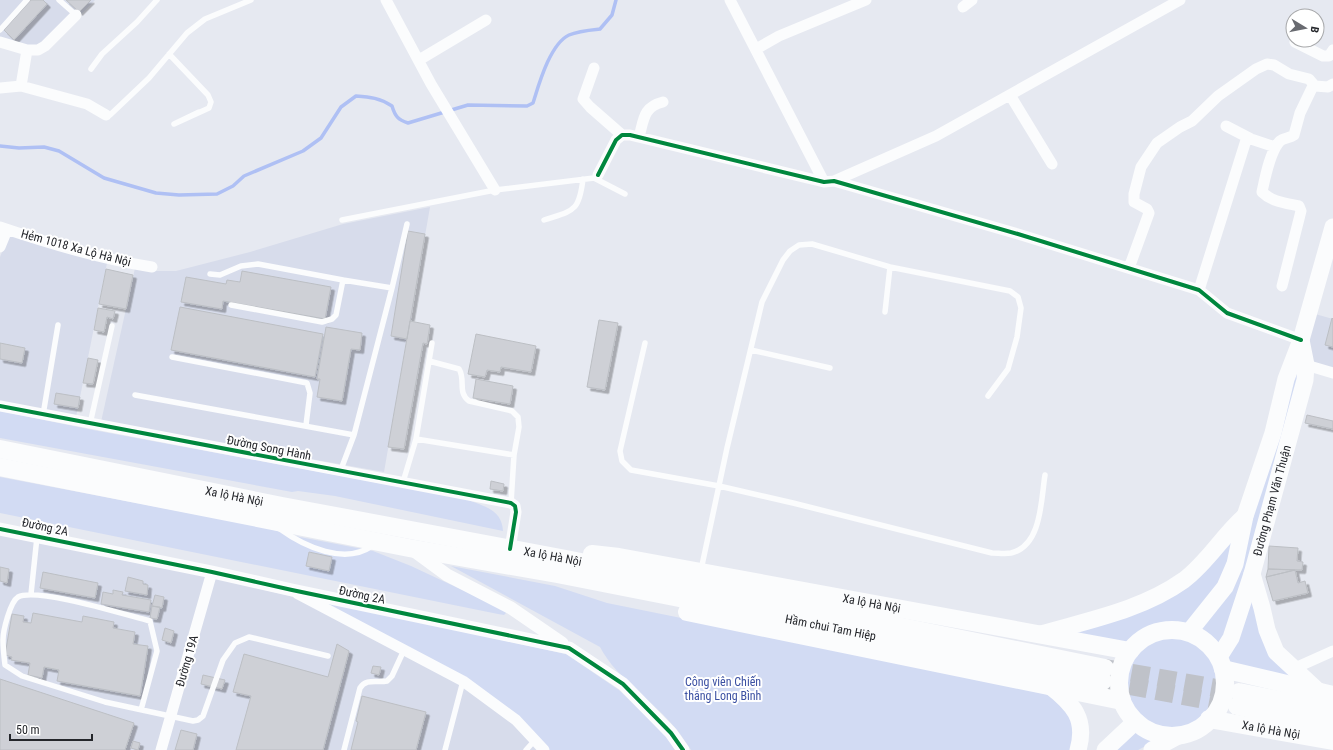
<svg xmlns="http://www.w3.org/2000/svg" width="1333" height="750" font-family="'Roboto Condensed',sans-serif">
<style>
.built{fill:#d7dceb}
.green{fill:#d2dbf3}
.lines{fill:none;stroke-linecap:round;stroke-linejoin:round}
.stream{stroke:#afc0f4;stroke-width:3.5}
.building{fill:#ced0d6;stroke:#bcbfc4;filter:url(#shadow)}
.trunk-tunnel{stroke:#bfc2c9;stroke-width:18;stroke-dasharray:18 9;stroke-linecap:butt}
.service{stroke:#fbfcfd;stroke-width:5.5}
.minor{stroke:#fbfcfd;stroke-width:11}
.tertiary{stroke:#fbfcfd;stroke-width:13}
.primary{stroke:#fbfcfd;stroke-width:17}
.trunk{stroke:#fbfcfd;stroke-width:18}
.cycleway-casing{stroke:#fff;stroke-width:6}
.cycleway{stroke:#00873e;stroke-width:4}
.labels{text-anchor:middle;stroke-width:4;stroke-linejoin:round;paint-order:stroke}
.street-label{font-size:12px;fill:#24262b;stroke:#fff}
.park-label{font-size:12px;fill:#3b50a2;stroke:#fff}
</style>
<defs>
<filter id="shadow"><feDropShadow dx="3.5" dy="3.5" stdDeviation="0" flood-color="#0004"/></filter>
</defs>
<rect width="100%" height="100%" fill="#e6e9f1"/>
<path class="built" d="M0,0H95L48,49L0,47Z
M430,207L384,472L101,422L135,268L152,271H176L250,252L343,224Z
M9,235L107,263L76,417L0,403V257Z
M1315,314L1333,319V369L1312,363L1307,340Z
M0,535L214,578L303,599L473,690L532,739L541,750H0Z"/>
<path class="green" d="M1296,367L1299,378L1228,631L1218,646L1210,637L1199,630L1251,517Z
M0,411L93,430L465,499C483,506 502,509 503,531L335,496L298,491L292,492L0,438Z
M0,477L262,527L300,537L373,551L411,566L505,610L506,613L504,615L498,614L0,513Z
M1236,536L1219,584L1187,625C1162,621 1145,625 1128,644L1063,632L1112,618Z
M451,566L555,586L607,603L1053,693L1075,719L1074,750H691C686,743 682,736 677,730C653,700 618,681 600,647Z
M1253,591L1259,610L1303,681L1228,664L1226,658Z
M312,599L566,654L619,690L666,736L675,750H548L476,686Z
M1126 683a46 46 0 1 1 92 0a46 46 0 1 1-92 0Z
M1136,730L1157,740L1138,750H1115Z"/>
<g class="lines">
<path class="stream" d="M0,146L19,148L44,147L59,151L104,178L156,193L179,195L217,194L233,186L244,176L303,151L321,138L341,107L356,96C370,97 380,98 392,106C395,116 398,120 408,123L468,105L527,106L533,103C539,84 550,44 569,35C578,31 590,30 600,29L612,15L616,0"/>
</g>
<path class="building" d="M31,0H43L47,4L14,40L4,30Z
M66,0H91L79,12Z
M408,231L425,234L407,339L391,336Z
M106,269L133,275L126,309L99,304Z
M242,271L331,287L325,319L223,301L222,309L181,302L186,277L226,284L227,280L240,282Z
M180,307L323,334L315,377L171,350Z
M98,308L115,311L113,319L107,317L104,332L94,330Z
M1332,318L1333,319V347L1325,345Z
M599,320L618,323L605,390L587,387Z
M410,321L430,325L427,344L423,343L404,449L388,447Z
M326,327L362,333L360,350L351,349L342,401L317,397L320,379H317Z
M476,334L536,346L531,372L501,367L500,372L487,370L485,377L468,374Z
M0,343L25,348L22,363L0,359Z
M88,358L98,360L93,384L83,383Z
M476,379L513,386L510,404L473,398Z
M56,393L80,397L78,408L54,404Z
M1307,415L1333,421V429L1305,423Z
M491,481L504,484L503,491L490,489Z
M1269,546L1298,548L1297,561L1303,562L1302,570L1268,569Z
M309,552L332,557L329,571L306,566Z
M0,567L9,569L7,583L0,581Z
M1268,569L1295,570L1266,577Z
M1295,570L1298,583L1305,581L1308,593L1273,601L1266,577Z
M43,572L98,583L95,598L40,588Z
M128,577L143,581V584L148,585L147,595L125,591Z
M113,590L123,592L122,595L151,600L149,612L101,604L103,592L113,594Z
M155,595L164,597L162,608L152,606Z
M152,606L160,607L157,619L150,618Z
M33,613L82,622L83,616L114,622L113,628L135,632L133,644L148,646L140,696L57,681L59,670L44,667L42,678L28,675L30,663L11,660L12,657L5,655L12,614L24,616L23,622L31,623Z
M165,628L174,631L171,643L162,640Z
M337,644L349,651L323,750H236L251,696L233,692L244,654L328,677Z
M373,666L381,667L379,675L371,673Z
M203,675L225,680L222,689L201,684Z
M0,679L134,723L125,750H0Z
M362,696L426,712L416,750H351L358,722L356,721Z
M181,730L197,734L193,750H175Z
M133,741L140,743L138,750L131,748Z"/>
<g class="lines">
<path class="trunk-tunnel" d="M1105,668L1239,692
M1103,681L1237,706"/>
<path class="service" d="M59,0L76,15
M0,30L27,0
M169,54L208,95L211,102L209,108L174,124L199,112
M91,69L102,54L137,22L157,0
M106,115H110L149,78L187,33L205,19L251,0
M594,178L625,194
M342,220L495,190L594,178L598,175
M544,220C574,210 579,212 583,179
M210,274L220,275L241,266L258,264L343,280
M392,288L407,224
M231,305L322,322L332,319L336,315L343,280L392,288L354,435
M885,312L890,267
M645,343L620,451L622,461L631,470L719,486L793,503L992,553C998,553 1005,554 1011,553C1042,546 1041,499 1045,475
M751,350L830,368
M172,357L307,383L310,393L306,425
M429,361L459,369C466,380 457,392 469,401L512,411L518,417L519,427L514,455
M135,395L354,435L340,472
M43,415L58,325
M90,424L112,326
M416,439L432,343
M403,482L416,439L514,455L511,503
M280,529C305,547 345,565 372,546
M701,570L727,448L762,302L783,260L790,251L799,245L812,244L890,267L1010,291L1018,297L1021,308L1017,337L1008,369L988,396
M31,594L37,537
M141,710L157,651L150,621C126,615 37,587 18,597C10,602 3,631 3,640C3,648 4,657 5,665L22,676L105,702L193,721L198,720L203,716L223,660L235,643L249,637L328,656
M344,750L360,688C366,678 377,683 387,681L392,676L404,650
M445,750L463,681
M526,750L535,740"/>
<path class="minor" d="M386,0L431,84L495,190
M730,0L824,182
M963,7L972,0
M0,42L27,50L21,86L87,104L106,115
M1295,42L1323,56H1329L1333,50
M756,49L779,36L866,0
M27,50H38L45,46L76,15
M419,60L486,20
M594,68L583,99L590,107L622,135
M0,88L21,86
M1010,95L1052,164
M1226,126L1251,139L1275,147
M639,137C644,119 643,107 663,102
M598,175L616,140L622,135H630L824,182L834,181L1018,234L1199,290L1227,313L1301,340
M834,181L936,136L1180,0
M0,227C50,244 100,259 152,267
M0,247L7,230
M1129,268L1149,213L1147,209L1134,202V194L1141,167L1157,143L1180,127L1192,121L1218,96L1256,69L1267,64L1274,65L1289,74L1309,79L1315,86
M1282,286L1301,211L1299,206C1285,203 1272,202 1262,192C1265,178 1270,151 1280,141C1283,138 1290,138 1294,135L1300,113L1312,88L1315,86L1328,87L1333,84
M1199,290L1247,137
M1306,365L1333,373
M0,406L511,503L515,506L516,512L510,549
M298,594L463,681L516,720L544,750
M1295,668L1333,651
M161,750L212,572"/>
<path class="tertiary" d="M0,529L212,572L292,590L569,648L623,684L671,733L683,750
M413,550L447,575L511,608L562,643"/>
<g class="primary">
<path d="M1252,574L1262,608L1267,630L1276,652L1318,691"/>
<path d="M1189,632L1225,587L1235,564L1245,516L1273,433L1286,379L1301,340L1333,227"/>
<path d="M1041,634C1089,620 1142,610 1184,580C1208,562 1223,535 1245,516"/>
<path id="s1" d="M1219,657L1231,638L1252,574L1305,380L1306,365L1301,340"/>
<path d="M1050,686C1073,704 1087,719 1078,750"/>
<path d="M1105,750L1136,721"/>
<path d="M1152,750L1178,736"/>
</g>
<g class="trunk">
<path id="s2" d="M0,449L282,506L566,559L1105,668"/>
<path id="s3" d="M0,467L409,548L557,574L1103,681"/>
<path id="s4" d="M592,554L619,557L1130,651"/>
<path d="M687,612L1122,701"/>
<circle cx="1172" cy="683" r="53"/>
<path d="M1223,669L1333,695"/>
<path d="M1239,692L1333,711"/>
<path d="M1237,706L1333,726"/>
<path id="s5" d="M1209,719L1333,741"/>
</g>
<defs>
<path id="cycleway" d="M598,175L616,140L622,135H630L824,182L834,181L1018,234L1199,290L1227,313L1301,340
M0,406L511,503L515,506L516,512L510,549
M0,529L212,572L292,590L569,648L623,684L671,733L683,750"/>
</defs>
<use href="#cycleway" class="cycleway-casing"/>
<use href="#cycleway" class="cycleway"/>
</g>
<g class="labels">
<g class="street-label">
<text transform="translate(76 248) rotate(15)" y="4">Hẻm 1018 Xa Lộ Hà Nội</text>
<text transform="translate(269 448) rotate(11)" y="4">Đường Song Hành</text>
<text dy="4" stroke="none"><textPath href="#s2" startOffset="239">Xa lộ Hà Nội</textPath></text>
<text dy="4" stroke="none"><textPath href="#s1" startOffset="166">Đường Phạm Văn Thuận</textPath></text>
<text transform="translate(45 527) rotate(12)" y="4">Đường 2A</text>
<text dy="4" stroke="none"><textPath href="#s2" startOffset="563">Xa lộ Hà Nội</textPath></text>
<text transform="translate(362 595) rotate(12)" y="4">Đường 2A</text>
<text dy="4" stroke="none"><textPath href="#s4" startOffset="284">Xa lộ Hà Nội</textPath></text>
<text dy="4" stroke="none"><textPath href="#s3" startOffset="846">Hầm chui Tam Hiệp</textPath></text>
<text transform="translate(187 661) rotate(-74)" y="4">Đường 19A</text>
<text dy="4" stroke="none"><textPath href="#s5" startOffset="63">Xa lộ Hà Nội</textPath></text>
</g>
<g class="park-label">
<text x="723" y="686">Công viên Chiến<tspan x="723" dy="14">thắng Long Bình</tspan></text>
</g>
</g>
<g transform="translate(1305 28) rotate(100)"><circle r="19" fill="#ffffff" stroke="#a7a8aa"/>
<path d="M0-3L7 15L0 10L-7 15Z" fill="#686a70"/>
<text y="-6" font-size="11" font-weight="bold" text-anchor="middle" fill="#24262b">B</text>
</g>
<path d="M10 734v6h82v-6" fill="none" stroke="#24262b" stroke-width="2"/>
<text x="16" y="734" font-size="12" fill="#24262b" stroke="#ffffff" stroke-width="3" paint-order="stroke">50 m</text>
</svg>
